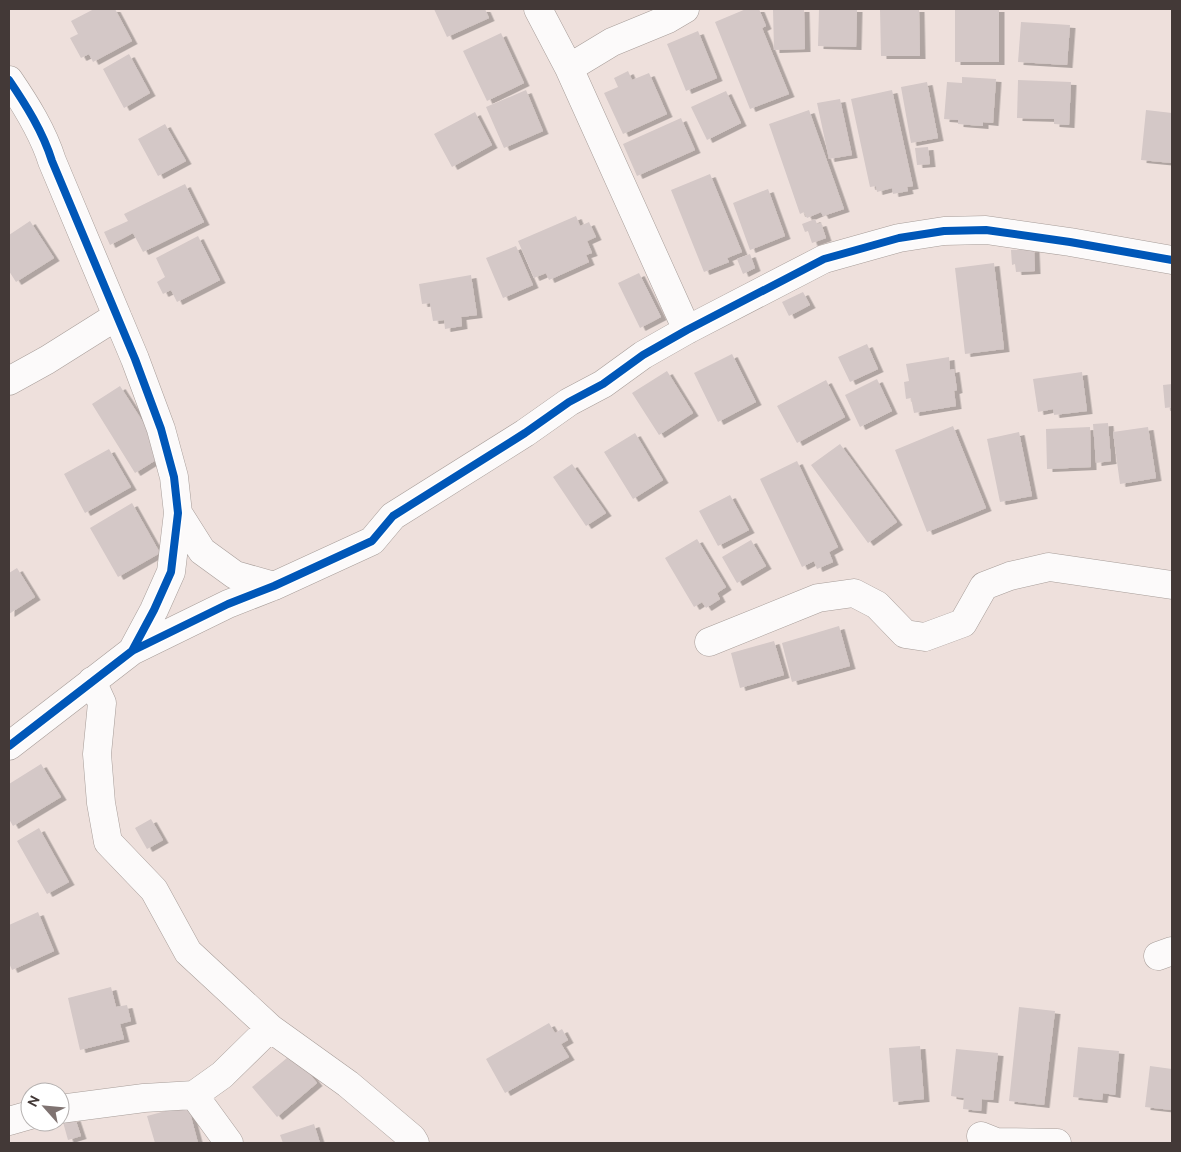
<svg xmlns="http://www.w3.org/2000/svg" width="1181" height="1152" font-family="Ubuntu,sans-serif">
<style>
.building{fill:#d4c8c7;filter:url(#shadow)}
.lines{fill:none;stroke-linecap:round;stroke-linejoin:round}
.minor-casing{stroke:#a79d99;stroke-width:29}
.minor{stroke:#fcfafa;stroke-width:28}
.cycleway-casing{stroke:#fff;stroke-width:11}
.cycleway{stroke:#0057b8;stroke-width:8}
</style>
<defs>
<filter id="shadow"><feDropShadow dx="5.5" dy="3" stdDeviation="0" flood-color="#0004"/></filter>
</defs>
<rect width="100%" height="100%" fill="#eee0dc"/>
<path class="building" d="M94,9H115L132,41L93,62L89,54L81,58L70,38L78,34L71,21Z
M434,9H485L489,18L447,37Z
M746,9H759L766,26L762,28L789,94L750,109L715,22Z
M773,9H804L805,49L774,50Z
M819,9H857L856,47L818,46Z
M880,9H919L920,56H881Z
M955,9H999V62H955Z
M1021,22L1070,25L1067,65L1018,62Z
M698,31L717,78L686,91L667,44Z
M501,33L524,83L487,101L463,51Z
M129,54L150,93L124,108L103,69Z
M628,71L632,80L649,73L667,114L623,134L604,93L618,87L614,78Z
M962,77L996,79L993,123L983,122V126L958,124V120L944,119L947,82L962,83Z
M1018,80L1071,82L1069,125L1054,124V119L1017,118Z
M927,82L938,138L911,143L901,87Z
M526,90L543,131L504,148L486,107Z
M892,90L913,186L907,187L908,191L893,194L892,188L877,192L876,186L870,187L851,99Z
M726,91L741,123L707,140L691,107Z
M840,99L852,155L829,159L817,103Z
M809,110L844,209L823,216L821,212L807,218L804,212L800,214L769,124Z
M1146,110L1172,113V163L1141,160Z
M475,112L492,145L452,167L434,134Z
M681,118L695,150L637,176L623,144Z
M165,124L186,161L158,176L138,139Z
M928,147L930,164L917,165L915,148Z
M710,174L742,252L727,258L729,262L704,272L671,190Z
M185,184L204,222L143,252L133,233L110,245L104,232L128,221L124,214Z
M768,189L785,236L750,250L733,203Z
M576,216L580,226L589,222L596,237L587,241L592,253L586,255L589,262L549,280L546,273L534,278L518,241Z
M815,219L817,224L821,223L826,238L812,243L808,231L805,232L802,224Z
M30,221L54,258L16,282L9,271V235Z
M198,236L220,280L177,302L171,290L163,294L157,282L165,277L156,258Z
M516,246L533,285L503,298L486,258Z
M1034,249L1035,271L1016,272L1015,264L1012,265L1011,250Z
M750,254L755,268L743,274L737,259Z
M994,263L1004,349L965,354L955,268Z
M639,273L661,317L640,328L618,283Z
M471,275L477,315L461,317L462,326L445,329L444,320L433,321L430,303L422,304L419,284Z
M803,292L810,305L789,316L782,302Z
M867,344L878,369L850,382L838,357Z
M732,354L756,402L718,422L694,373Z
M949,357L950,370L954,369L957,390L954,391L956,406L914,413L911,398L906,399L904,382L909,381L906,364Z
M667,371L693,413L659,435L632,393Z
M1082,372L1087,411L1054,415L1053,409L1038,412L1033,379Z
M877,379L892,411L860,427L845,395Z
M826,380L845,417L797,443L777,406Z
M1172,384V407L1165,408L1163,385Z
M120,386L164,455L135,473L92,404Z
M1108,423L1111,461L1096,463L1093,424Z
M953,426L986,508L927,532L895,450Z
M1090,427L1091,467L1047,469L1046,429Z
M1148,427L1156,478L1120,484L1113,432Z
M1019,432L1032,496L1000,502L987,439Z
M635,433L663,480L633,499L604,452Z
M840,444L897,522L868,543L811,465Z
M109,449L131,487L85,513L64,474Z
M797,461L838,547L829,552L833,562L817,569L814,561L802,567L760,479Z
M572,464L606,513L586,526L553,477Z
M730,495L749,530L718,546L699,511Z
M132,503L160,553L118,577L90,528Z
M697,539L726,587L717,593L720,599L706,608L702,602L694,607L665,558Z
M751,540L766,566L737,583L722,557Z
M17,568L35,597L9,614V573Z
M839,626L850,666L792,682L782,643Z
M774,641L784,675L740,688L731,653Z
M41,764L61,797L13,826L9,819V784Z
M151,819L163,840L147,849L135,828Z
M39,828L69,882L47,894L17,841Z
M38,912L54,951L12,970L9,963V925Z
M111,987L116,1007L127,1005L131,1021L120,1024L124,1039L80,1050L68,998Z
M1019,1007L1055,1011L1044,1105L1009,1101Z
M549,1023L555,1033L562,1029L568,1040L561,1044L569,1057L505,1093L486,1059Z
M920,1046L924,1099L893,1102L889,1048Z
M1078,1047L1119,1051L1115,1095L1103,1093L1102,1100L1073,1097Z
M956,1049L998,1053L993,1100L982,1099L981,1111L963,1109L964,1098L951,1096Z
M293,1053L317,1083L277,1117L252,1087Z
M1150,1066L1172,1069V1110L1145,1107Z
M188,1105L198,1143H155L147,1116Z
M75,1118L81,1136L68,1140L63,1122Z
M314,1124L320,1143H283L280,1135Z"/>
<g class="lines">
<defs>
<path id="minor" d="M538,9L569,68L687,330
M569,68L612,42L668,19L685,9
M9,80C26,105 43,132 52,161L135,359L161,429L174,477L178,513L171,572L154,610L132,651
M9,381L47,360L117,316
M178,513L202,551L235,575L274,586
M709,642L818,598L854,593L877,605L905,634L925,637L963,623L984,586L1010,576L1049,567L1172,585
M92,681L102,703L97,754L101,803L108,842L154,890L188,952L270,1028L348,1084L412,1138L415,1143
M9,746L132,651L228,604L274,586L372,541L393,516L525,433L569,402L603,384L643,355L687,330L824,259L899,238L944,231L986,230L1070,242L1172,260
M1158,956L1172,951
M194,1095L229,1143
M60,1109L144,1098L194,1095L222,1075L270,1028
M9,1121L30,1115
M981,1136L996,1142L1057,1143"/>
</defs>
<use href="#minor" class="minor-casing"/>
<use href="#minor" class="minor"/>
<defs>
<path id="cycleway" d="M9,80C26,105 43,132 52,161L135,359L161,429L174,477L178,513L171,572L154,610L132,651
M9,746L132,651L228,604L274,586L372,541L393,516L525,433L569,402L603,384L643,355L687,330L824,259L899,238L944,231L986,230L1070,242L1172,260"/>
</defs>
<use href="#cycleway" class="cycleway-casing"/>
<use href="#cycleway" class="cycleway"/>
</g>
<rect width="1181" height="1152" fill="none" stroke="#433937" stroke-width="20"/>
<g transform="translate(45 1107) rotate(297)"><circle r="24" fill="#ffffff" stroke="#b4b0af"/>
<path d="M0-4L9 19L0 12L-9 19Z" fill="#7f7371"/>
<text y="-8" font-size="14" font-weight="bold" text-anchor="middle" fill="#433937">N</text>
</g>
</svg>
